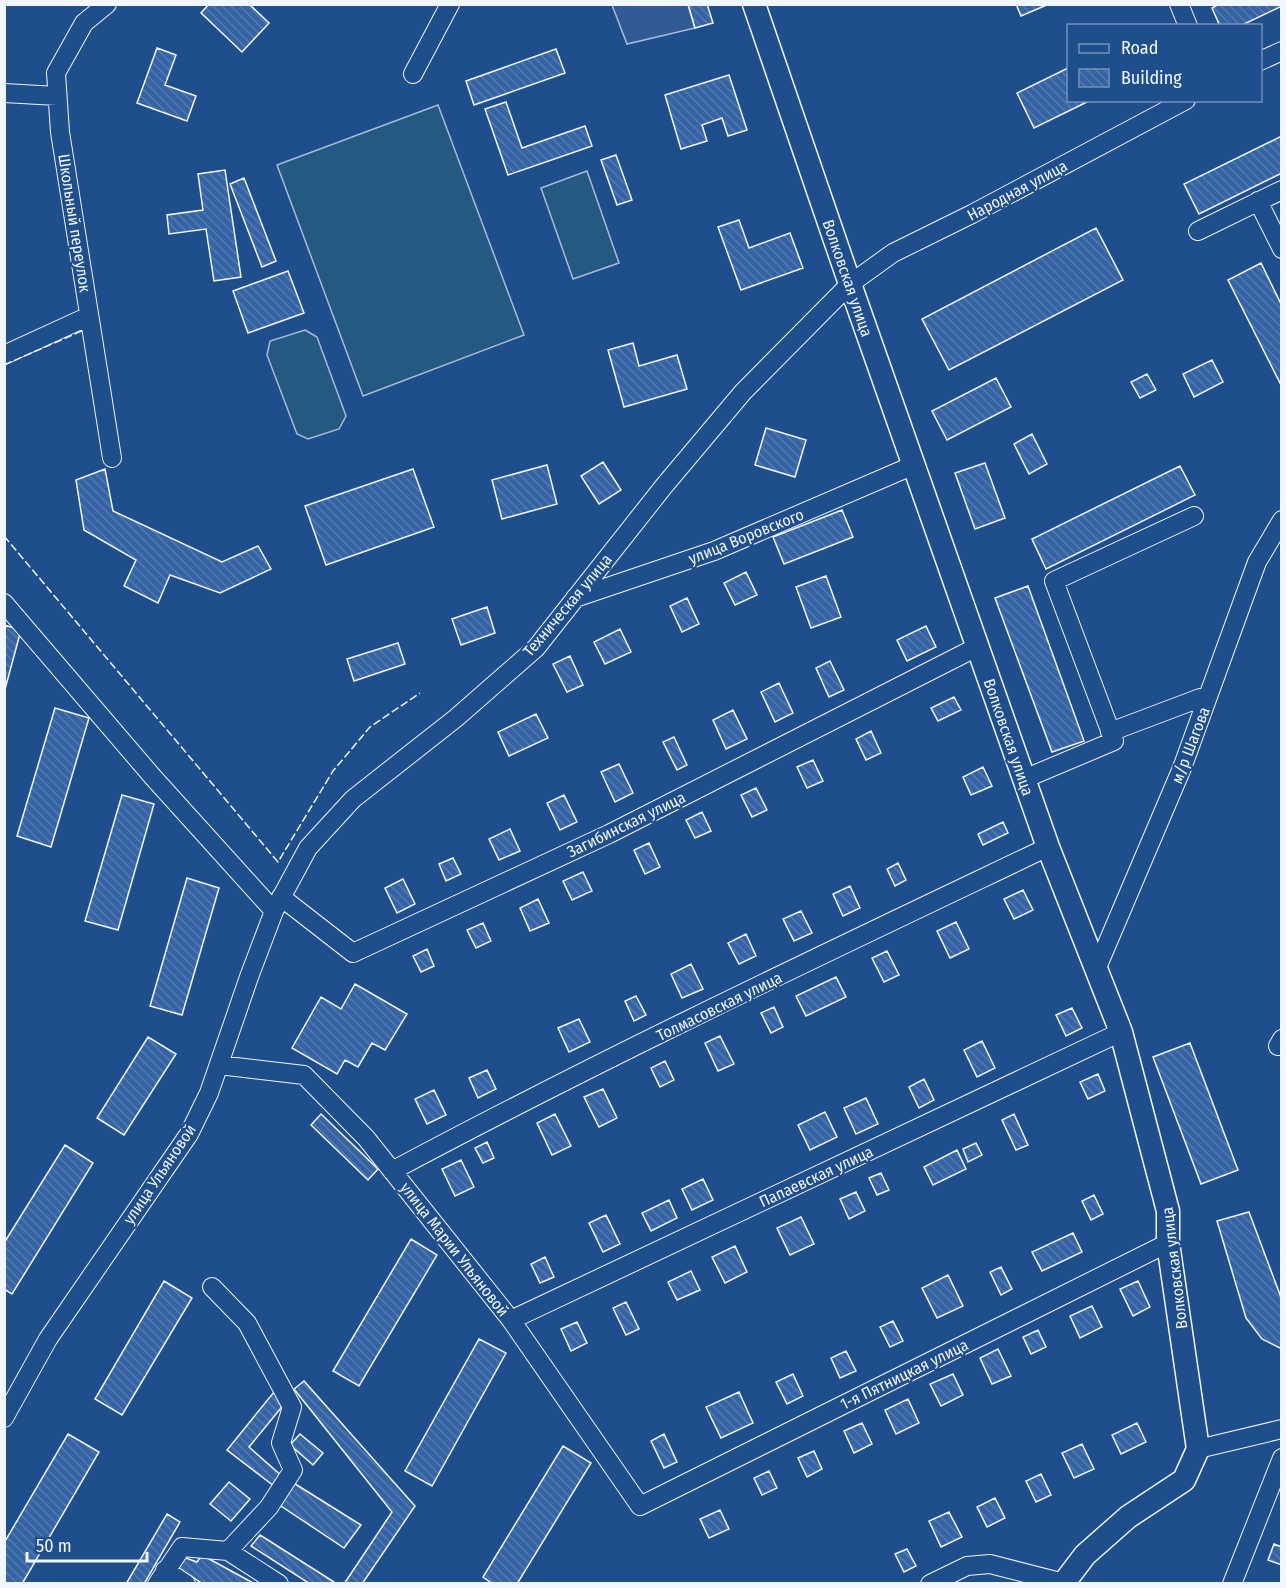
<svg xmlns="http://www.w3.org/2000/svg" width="1286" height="1588" font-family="'Fira Sans Condensed',sans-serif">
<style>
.pitch{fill:#245a82;stroke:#a8bbd7;stroke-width:1.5}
.parking{fill:#305b95;stroke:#a8bbd7;stroke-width:1.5}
.building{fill:url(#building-back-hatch);stroke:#f2f6ff;stroke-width:1.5}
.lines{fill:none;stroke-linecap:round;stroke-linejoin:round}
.minor-casing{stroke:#f2f6ff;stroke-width:20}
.major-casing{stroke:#f2f6ff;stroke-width:25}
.minor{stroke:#1f4e8c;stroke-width:18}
.major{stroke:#1f4e8c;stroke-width:22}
.fence{stroke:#f2f6ff;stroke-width:1.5;stroke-dasharray:8 3;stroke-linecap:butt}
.labels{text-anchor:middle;stroke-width:4.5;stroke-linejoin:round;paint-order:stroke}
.street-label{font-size:16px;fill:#f2f6ff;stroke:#1f4e8c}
</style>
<defs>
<pattern id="building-back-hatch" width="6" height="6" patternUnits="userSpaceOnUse" patternTransform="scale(1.5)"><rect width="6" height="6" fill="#3563a3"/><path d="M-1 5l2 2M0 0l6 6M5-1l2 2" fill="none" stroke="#537ab1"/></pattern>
</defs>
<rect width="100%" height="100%" fill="#1f4e8c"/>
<path class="pitch" d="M438,105L524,335L363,396L277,165Z
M587,171L619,263L573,279L541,188Z
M305,330L317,337L346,416L339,429L308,439L297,434L267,355L270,341Z"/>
<path class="parking" d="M612,5H688L695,28L627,44Z"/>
<path class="building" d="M209,4H249L269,23L242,52L201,13Z
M688,4H707L713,23L695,28Z
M1016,4H1049L1021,16Z
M1219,4H1282V6L1240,26H1220L1212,8Z
M157,48L176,55L165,85L196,96L187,121L137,103Z
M556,49L565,73L474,105L466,81Z
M1068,68V100H1091L1034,128L1017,93Z
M729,75L747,130L728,136L722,118L702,125L707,141L681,149L665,95Z
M506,102L522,148L585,126L592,146L508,175L485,109Z
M1282,136V173L1199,214L1184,184Z
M616,155L632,200L617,205L601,160Z
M225,170L241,277L214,281L206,229L169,234L167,215L203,210L198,174Z
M244,178L276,261L262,267L230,184Z
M739,220L749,248L790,233L803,268L741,290L718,227Z
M1096,228L1123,280L949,370L922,319Z
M1261,263L1282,306V387L1228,280Z
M288,271L304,313L248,333L233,291Z
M633,343L639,366L677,355L687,389L624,407L608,350Z
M1212,360L1223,382L1194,397L1183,374Z
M1147,374L1156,390L1140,398L1131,382Z
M996,378L1011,407L947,440L932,411Z
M766,428L806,440L795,477L755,465Z
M1032,434L1047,464L1029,474L1014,444Z
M603,462L621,490L599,504L581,476Z
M985,463L1005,518L975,529L955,473Z
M547,465L557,504L502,519L492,480Z
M1180,466L1195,495L1046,569L1032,539Z
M105,469L113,511L222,562L258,546L271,569L220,593L170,575L158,603L124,586L136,560L84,530L76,480Z
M413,469L434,527L326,565L305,506Z
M842,510L853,537L784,564L773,537Z
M746,572L757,595L735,605L724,583Z
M826,576L841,617L811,628L796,587Z
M1028,586L1084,741L1052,752L995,598Z
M687,598L699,624L682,632L670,606Z
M487,607L495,633L461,645L452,619Z
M4,625L21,630L4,693Z
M926,626L936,647L907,661L897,640Z
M620,629L631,652L605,664L594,642Z
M398,643L405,664L354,681L347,659Z
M570,656L583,685L567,692L553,664Z
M830,661L844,690L829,697L816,668Z
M779,683L793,713L775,722L761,692Z
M954,697L961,710L938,721L931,708Z
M55,708L89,718L51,847L17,836Z
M733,710L747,739L726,749L713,720Z
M536,714L548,738L509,756L498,732Z
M871,731L881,753L866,760L856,739Z
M674,737L687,765L677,770L663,742Z
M813,760L823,781L807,788L797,767Z
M619,764L633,793L615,802L601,772Z
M983,767L992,786L971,795L963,777Z
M756,788L767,810L752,817L741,795Z
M122,795L154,804L118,930L85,921Z
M564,795L577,822L560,830L547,803Z
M702,812L711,831L695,838L686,820Z
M1003,822L1008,833L983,845L978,834Z
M510,829L520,851L499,860L489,839Z
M649,843L660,867L645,874L634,850Z
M453,858L461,874L446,881L439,864Z
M898,863L906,880L895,886L887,869Z
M583,872L592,891L572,900L563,881Z
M187,878L219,888L182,1015L150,1006Z
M403,879L415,904L397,913L385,888Z
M850,886L860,908L843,916L833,894Z
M1023,890L1033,910L1014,919L1004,899Z
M538,899L549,923L530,931L520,908Z
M801,911L812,933L794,941L783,919Z
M956,922L969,949L950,958L937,931Z
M483,923L491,941L476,948L467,930Z
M746,934L756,956L739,964L728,943Z
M427,949L434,966L421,972L413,956Z
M887,951L899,975L884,982L872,958Z
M691,964L703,989L682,998L671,974Z
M836,977L846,997L806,1016L796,996Z
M355,984L407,1014L385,1050L372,1043L358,1067L345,1060L337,1074L292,1048L321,997L341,1009Z
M636,996L646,1015L634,1021L625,1001Z
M774,1007L783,1027L771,1033L761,1013Z
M1072,1008L1082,1028L1066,1036L1056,1015Z
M579,1019L590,1042L569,1052L558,1028Z
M720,1036L734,1064L718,1071L705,1043Z
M148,1037L176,1054L124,1135L97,1118Z
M982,1041L995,1068L977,1077L964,1050Z
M1190,1043L1238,1170L1201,1184L1153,1057Z
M665,1061L674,1080L660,1087L651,1068Z
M487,1070L496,1089L478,1098L469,1078Z
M1098,1074L1105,1091L1088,1099L1080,1082Z
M924,1079L934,1100L919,1108L909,1087Z
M603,1089L617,1118L599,1127L584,1097Z
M434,1090L446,1115L427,1124L415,1099Z
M866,1098L878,1124L856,1134L844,1108Z
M825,1112L837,1137L810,1150L798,1125Z
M321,1114L378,1169L368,1180L311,1125Z
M555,1114L571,1146L552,1155L537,1123Z
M1014,1114L1028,1145L1016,1150L1002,1120Z
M487,1142L494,1158L483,1163L475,1148Z
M976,1143L982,1155L968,1162L963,1149Z
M65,1145L93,1163L12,1294L4,1289V1243Z
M957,1150L966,1169L933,1185L924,1167Z
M461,1160L474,1187L455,1196L442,1169Z
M881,1173L889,1190L877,1195L869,1178Z
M703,1179L713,1200L692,1210L682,1189Z
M856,1192L865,1211L849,1219L840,1199Z
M1094,1195L1103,1214L1091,1220L1082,1201Z
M669,1200L677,1218L651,1231L642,1213Z
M1249,1212L1282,1300V1349L1262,1339L1246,1318L1217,1221Z
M606,1215L620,1244L603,1252L589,1223Z
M801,1217L814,1244L790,1255L777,1228Z
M1073,1233L1082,1252L1042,1271L1032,1252Z
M411,1239L437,1255L359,1386L333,1371Z
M735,1246L747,1272L725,1283L712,1257Z
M545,1257L554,1277L540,1283L531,1264Z
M1001,1267L1012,1289L1001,1295L990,1272Z
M691,1271L700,1290L677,1300L668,1282Z
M948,1275L963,1306L937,1318L922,1288Z
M164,1281L192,1298L122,1415L95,1399Z
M1138,1281L1150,1307L1133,1316L1120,1289Z
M626,1302L639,1329L626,1335L613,1308Z
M1092,1306L1102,1327L1080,1338L1070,1316Z
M893,1321L903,1341L890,1347L880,1327Z
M577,1322L587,1343L571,1351L561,1329Z
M1038,1330L1046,1347L1031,1354L1023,1337Z
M479,1339L506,1353L432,1486L405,1471Z
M998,1349L1011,1376L992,1384L980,1358Z
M846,1351L856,1371L840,1378L831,1358Z
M793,1374L803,1396L787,1404L776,1382Z
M953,1374L963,1395L941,1406L930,1384Z
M304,1381L415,1506L362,1584H344L392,1512L294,1389Z
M274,1392L285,1403L249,1447L282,1476L274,1486L227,1450Z
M739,1392L753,1423L721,1438L706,1407Z
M908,1399L919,1423L896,1434L885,1410Z
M862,1423L872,1444L854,1453L844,1431Z
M1137,1423L1146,1442L1121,1454L1112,1435Z
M68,1434L99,1452L22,1584H5L4,1543Z
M300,1434L323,1453L313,1465L290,1445Z
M664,1434L677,1462L664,1468L651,1441Z
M1082,1444L1094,1469L1074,1478L1062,1453Z
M563,1446L591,1463L517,1584H493L483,1577Z
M814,1451L822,1469L807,1477L798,1458Z
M769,1471L777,1488L762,1495L754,1478Z
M1041,1474L1051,1495L1036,1502L1026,1481Z
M229,1482L250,1499L231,1521L210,1504Z
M292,1482L361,1525L344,1548L278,1504Z
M995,1498L1005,1518L987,1527L977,1507Z
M720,1510L729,1529L709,1538L700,1519Z
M949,1512L962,1537L941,1547L929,1521Z
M167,1514L180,1522L144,1584H126Z
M260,1535L334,1582V1584H310L251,1546Z
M1274,1544L1282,1547V1565L1268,1560Z
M907,1549L916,1566L904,1572L895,1554Z
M202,1555L255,1584H203L178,1568L183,1557L197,1562Z"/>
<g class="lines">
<defs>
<path id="minor" d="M107,4L84,23L56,73L60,132L112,458
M1179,4L1188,26
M1260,61L1282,51
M413,74L450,4
M4,93L57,96
M1258,201L1282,249
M1198,231L1282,190
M4,355L89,316
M575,598L714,551L914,465
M4,603L152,776L274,911
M1110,732L1200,698
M1024,779L1114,741L1054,581L1194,516
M281,897L353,953L609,834L977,647
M1096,970L1182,768L1257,562L1282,520
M1278,1046L1282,1039
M219,1065L304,1075L366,1138L511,1320L640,1506L1168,1243
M392,1171C607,1056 828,952 1048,847
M212,1287L247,1323L292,1407L281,1443L293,1470L269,1507L228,1551
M511,1320L1121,1032
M4,1418L48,1339L189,1134L209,1093L249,977L274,911L308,848L353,799L456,718L536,648L664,486L743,392L850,284L893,253L972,214L1186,100
M1198,1449L1282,1429
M165,1570L186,1584
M157,1584L182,1547L228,1551L279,1584
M930,1584L967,1566L990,1564L1064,1583
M1232,1584L1282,1458"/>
<path id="major" d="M754,4L850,284L1048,847L1121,1032L1168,1211V1243L1198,1449L1184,1480L1128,1517L1085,1555L1063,1584"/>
</defs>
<use href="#minor" class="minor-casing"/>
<use href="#major" class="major-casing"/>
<use href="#minor" class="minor"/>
<use href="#major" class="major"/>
<path class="fence" d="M4,365L84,330
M4,536L278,862L333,771L370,727L420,693"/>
</g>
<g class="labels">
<g class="street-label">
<text transform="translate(1017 190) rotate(-28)" y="6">Народная улица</text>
<text transform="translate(75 223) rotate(81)" y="6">Школьный переулок</text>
<text transform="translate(848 278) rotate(71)" y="6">Волковская улица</text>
<text transform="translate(746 536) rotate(-22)" y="6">улица Воровского</text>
<text transform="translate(567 605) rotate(-50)" y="6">Техническая улица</text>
<text transform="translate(1009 737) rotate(71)" y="6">Волковская улица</text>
<text transform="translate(1190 745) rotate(-69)" y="6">м/р Шагова</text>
<text transform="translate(626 824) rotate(-26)" y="6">Загибинская улица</text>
<text transform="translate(719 1006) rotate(-26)" y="6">Толмасовская улица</text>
<text transform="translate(159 1174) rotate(-56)" y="6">улица Ульяновой</text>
<text transform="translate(816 1176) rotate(-25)" y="6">Папаевская улица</text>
<text transform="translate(455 1249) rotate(52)" y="6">улица Марии Ульяновой</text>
<text transform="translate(1174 1268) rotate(-97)" y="6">Волковская улица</text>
<text transform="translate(904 1374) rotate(-26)" y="6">1-я Пятницкая улица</text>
</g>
</g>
<rect width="1286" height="1588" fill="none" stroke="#f2f6ff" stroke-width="12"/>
<rect x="1067" y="24" width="195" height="78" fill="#1f4e8c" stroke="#7391ba" stroke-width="1.5"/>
<rect x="1079" y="44" width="30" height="9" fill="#1f4e8c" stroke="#7391ba" stroke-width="1.5"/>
<text x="1121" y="54" font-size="18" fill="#f2f6ff">Road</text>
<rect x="1079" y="69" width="30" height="18" fill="url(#building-back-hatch)" stroke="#7391ba" stroke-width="1.5"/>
<text x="1121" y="84" font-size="18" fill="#f2f6ff">Building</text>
<path d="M27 1552v9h120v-9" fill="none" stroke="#f2f6ff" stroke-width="3"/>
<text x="36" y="1552" font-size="18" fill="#f2f6ff" stroke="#1f4e8c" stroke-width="4.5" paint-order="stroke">50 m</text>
</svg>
